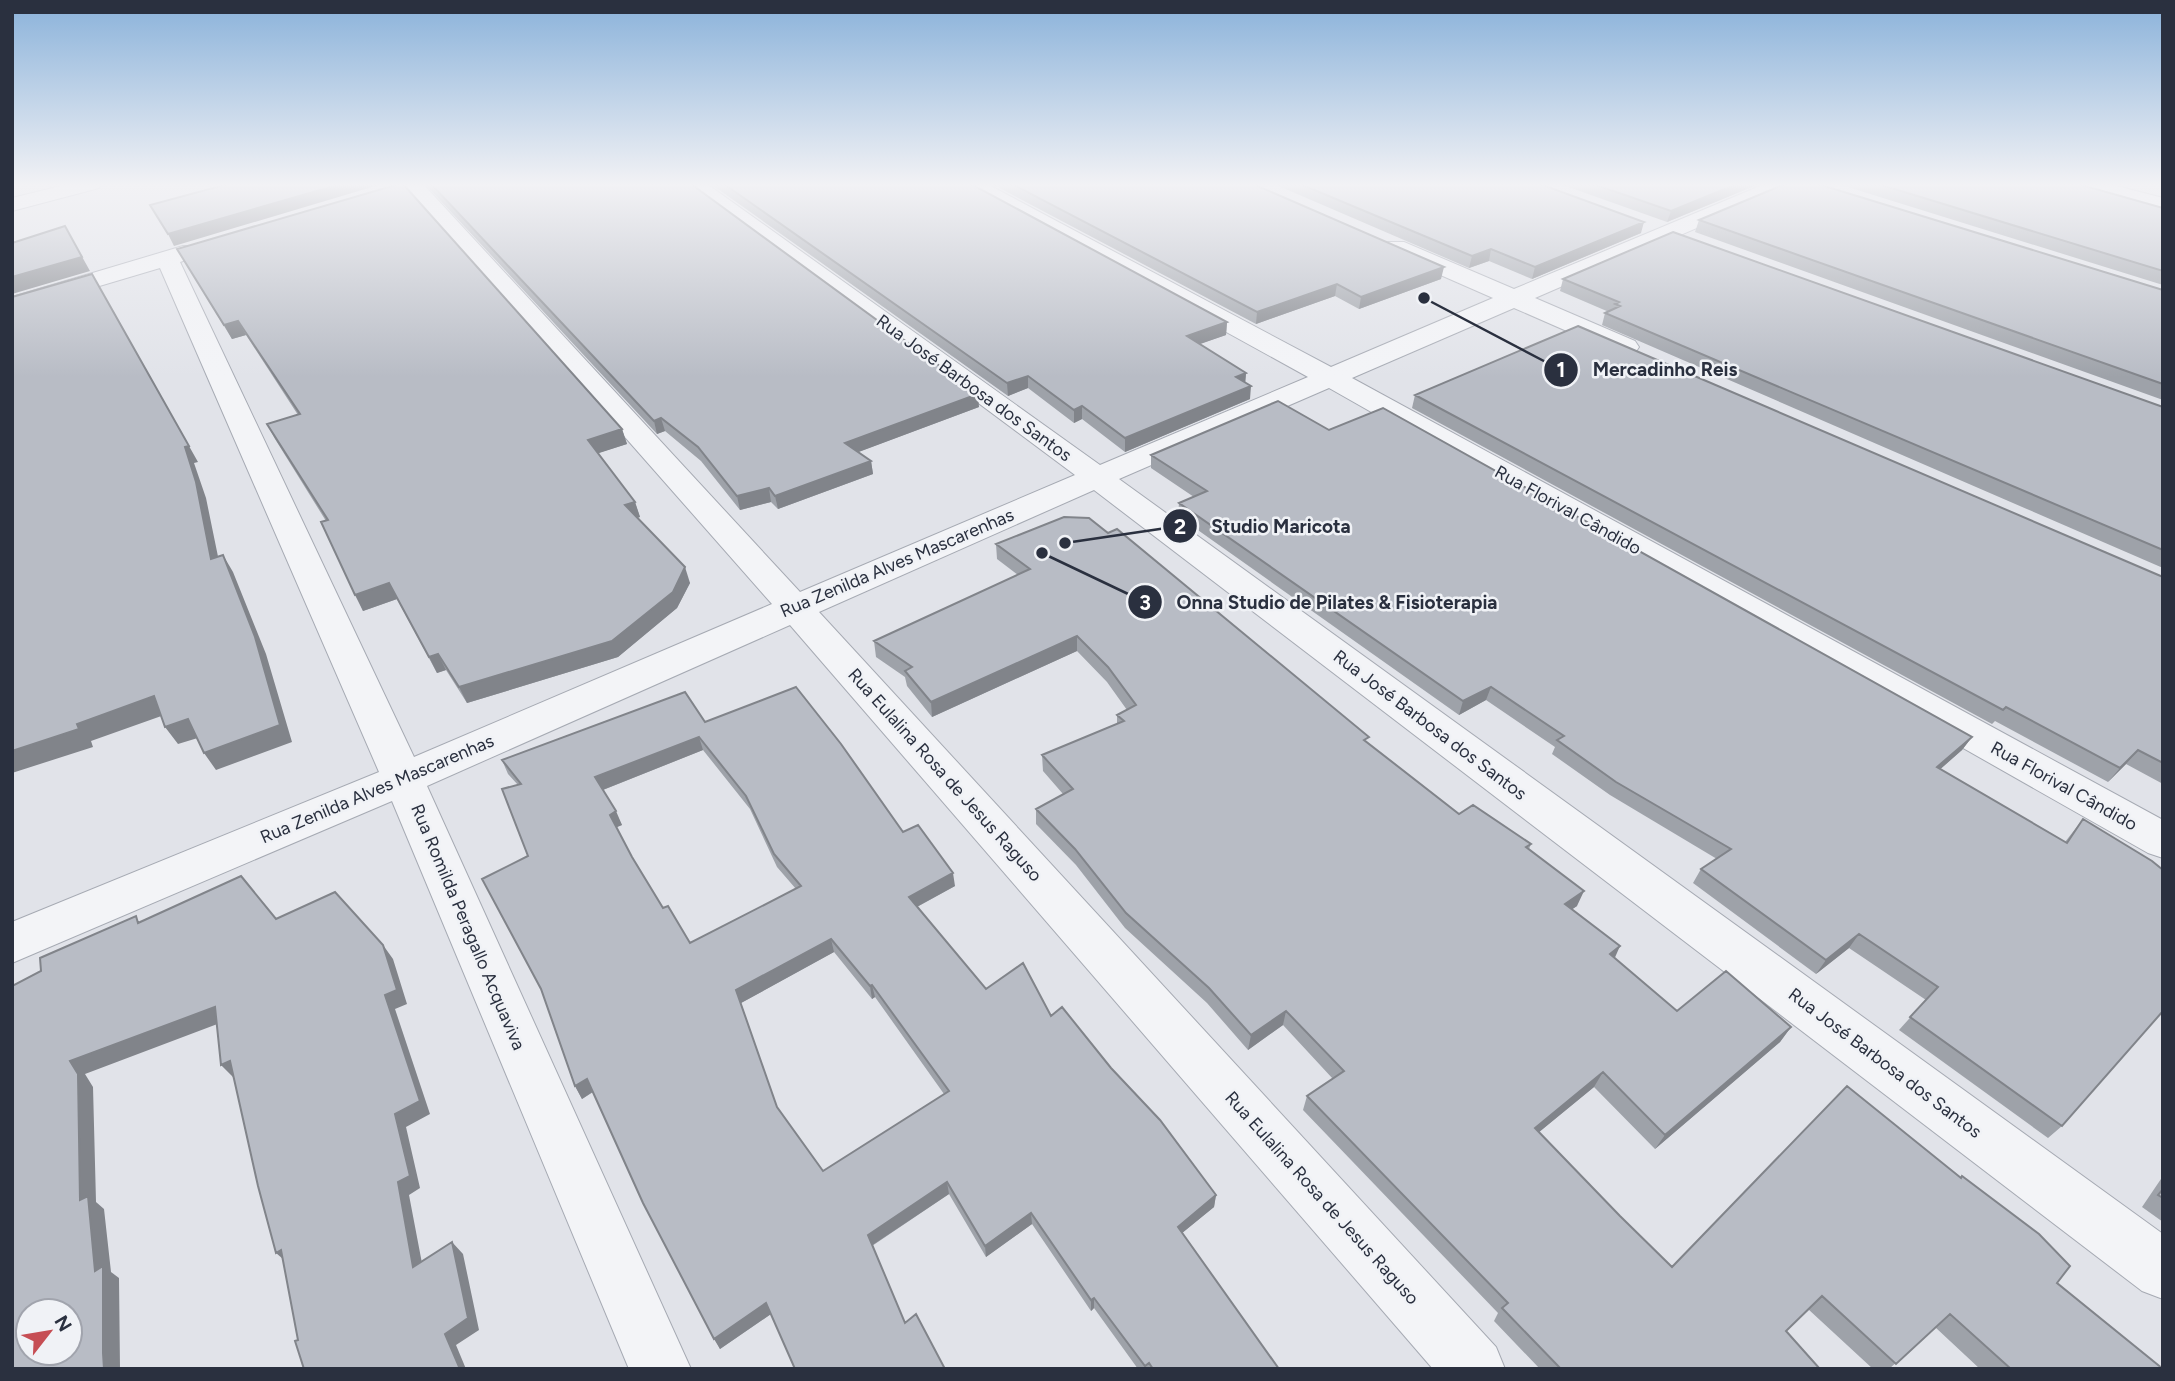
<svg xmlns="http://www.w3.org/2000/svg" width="2175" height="1381" font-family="Figtree,sans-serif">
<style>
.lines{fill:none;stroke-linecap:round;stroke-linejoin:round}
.minor-casing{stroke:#a6aab3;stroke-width:2}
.minor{fill:#f3f4f7;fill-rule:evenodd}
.wall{fill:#9ea2a9;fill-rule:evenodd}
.shaded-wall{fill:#81848a}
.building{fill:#b8bcc5;stroke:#81848a;stroke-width:2;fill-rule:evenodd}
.labels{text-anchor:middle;stroke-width:5;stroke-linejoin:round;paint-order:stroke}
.street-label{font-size:18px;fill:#2a303f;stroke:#f0f2f6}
.leader{fill:none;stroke:#2a303f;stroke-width:2.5}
.callout-dot{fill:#2a303f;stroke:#f0f2f6;stroke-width:2.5}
.mark-label{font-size:21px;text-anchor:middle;font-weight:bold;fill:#fff}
.callout-label{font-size:19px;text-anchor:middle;font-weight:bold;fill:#2a303f;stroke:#f0f2f6;stroke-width:5;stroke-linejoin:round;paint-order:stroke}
</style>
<rect width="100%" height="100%" fill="#e1e3e9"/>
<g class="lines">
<defs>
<path id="minor" d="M69,184H102L99,188L12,211V198Z
M402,184H423L800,592L1075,475L684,184H707L1100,465L1308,377L965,188L962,184H987L1331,367L1493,298L1388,252L1384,247L1388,242H1404L1514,289L1765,184H1792L1789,188L1535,298L1635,341L1639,347L1635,353H1617L1514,308L1352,378L2163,820V858L2148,853L1329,388L1119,479L2163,1234V1299L2142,1291L1094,490L819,612L1496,1347L1505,1369H1433L790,625L427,786L691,1369H629L392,801L12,963V922L379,772L160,268L12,312V297L183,246H199L203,251L199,256L180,262L414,757L772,604Z
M2076,184H2109L2163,198V211L2079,188Z"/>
</defs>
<use href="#minor" class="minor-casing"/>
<use href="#minor" class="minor"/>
</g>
<path class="wall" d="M425,184H691L979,407L858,452L871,461L873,474L778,509L771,502L740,510L701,461L665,431L657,434Z
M711,184H971L1227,322L1226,335L1199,344L1246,373L1245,382L1250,399L1125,452L1082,419L1074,423L1028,388L1008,396Z
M992,184H1253L1441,279L1359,309L1335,296L1256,324Z
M1274,184H1540L1641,233L1532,279L1489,261L1469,268Z
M1560,184H1759L1667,222Z
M1838,184H2078L2163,208V285Z
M1699,220L2163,290V400L1695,232Z
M177,249L622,429L627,444L598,453L635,502L640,517L637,518L690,583L677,608L618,657L467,703L446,670L437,673L397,599L363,611L326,521L275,439L267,424L298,415L246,335L232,339Z
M1563,279L2163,407V568L1602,325L1605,313L1609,312L1560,291Z
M1415,395L2163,577V784L2126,764L2108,782L1995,721L1992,724L1412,408Z
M1329,430L1972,737L1962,750L1940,769L2065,842L2083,819L2062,1126L2048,1138L1899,1030L1926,1000L1849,948L1816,974L1693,883L1701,869L1717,859L1610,795L1552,754L1555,747L1486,700L1459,715L1178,516L1179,503L1194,497L1151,468V455Z
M996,544L1368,743L1459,814L1531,844L1529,849L1577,906L1572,909L1615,958L1677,1011L1791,1027L1780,1042L1655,1149L1594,1087L1539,1132L1620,1216L1672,1267L1960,1177L1962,1176L2057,1283L2163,1369H1980L1935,1327L1889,1369H1873L1808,1309L1786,1331L1820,1369H1540L1494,1321L1498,1313L1303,1110L1307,1096L1333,1079L1283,1025L1248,1050L1207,1003L1125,928L1076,865L1036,824V809L1063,794L1043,771L1042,755L1117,724V715L1127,710L1107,682L1077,651L932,717L907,686L905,677L876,657L874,641L1018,575L997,559Z
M705,722L903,832L955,886L917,907L986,989L1051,1016L1111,1068L1216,1195L1214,1207L1182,1233L1279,1369H1138L1094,1308L1091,1311L1032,1224L986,1257L949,1194L872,1246L905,1323L945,1369L771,1314L720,1349L593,1092L582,1099L575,1086L528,856L518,785L508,774L502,760ZM703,750L750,809L777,867L796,889L690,943L663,908L632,857L616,827L622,825L603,790ZM834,952L872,999L875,997L944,1094L823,1171L777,1108L741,1003Z
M2163,1176V1222L2142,1207Z"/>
<path class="shaded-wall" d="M341,184H382L174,246L168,234Z
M1737,184H1759L1667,222L1671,211Z
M1644,222L1641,233L1532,279L1535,267Z
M65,226L90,271L12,294V277Z
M1491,249L1489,261L1469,268L1472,256Z
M1444,267L1441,279L1359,309L1361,297Z
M92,274L198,462L194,463L206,498L222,576L211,559Z
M1337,284L1335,296L1256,324L1257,312Z
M238,321L246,335L232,339L224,325Z
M1227,322L1226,335L1186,349L1187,336Z
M1246,373L1245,386L1236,377Z
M1028,376V388L1008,396L1007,383Z
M1251,386L1250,399L1125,452V438Z
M978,394L979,407L848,456L845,443Z
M1082,406V419L1074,423V410Z
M661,418L665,431L657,434L654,421Z
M622,429L627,444L593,455L588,440Z
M871,461L873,474L778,509L775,496Z
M769,488L771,502L740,510L737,496Z
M635,502L640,517L629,520L625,505Z
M223,555L233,572L266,654L292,742L216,770L204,753Z
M685,567L690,583L677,608L618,657L467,703L459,687Z
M389,583L397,599L363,611L355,595Z
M1077,636V651L932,717L931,702Z
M438,654L446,670L437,673L429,657Z
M1491,687L1486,700L1459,715L1463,701Z
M154,696L167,714L91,741L93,747L12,773V751L77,724Z
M188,719L201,737L178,744L165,727Z
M699,737L703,750L600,791L595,777Z
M1972,737L1962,750L1927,781L1937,767Z
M2138,750L2126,764L2108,782L2120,768Z
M616,811L622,825L615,828L610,815Z
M953,873L955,886L911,910L909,897Z
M1584,891L1577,906L1558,919L1565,904Z
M1859,934L1849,948L1816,974L1826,960Z
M831,939L834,952L741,1003L736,990Z
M383,945L393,959L407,1004L395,1009L430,1114L406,1127L420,1188L409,1195L425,1279L413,1267L398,1182L395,1114L385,995Z
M1620,946L1613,962L1610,954Z
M872,985L875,997L872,999L870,986Z
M215,1007L228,1020L85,1074L93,1087L96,1202L104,1209L111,1272L119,1278L120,1369H104L95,1271L80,1200L70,1061Z
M1286,1011L1283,1025L1248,1050L1251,1035Z
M1791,1027L1780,1042L1655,1149L1665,1135Z
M230,1061L234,1078L221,1065Z
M1603,1072L1594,1087L1527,1142L1535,1128Z
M587,1079L594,1091L582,1099L575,1086Z
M947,1182L949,1194L871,1246L868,1235Z
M1216,1195L1214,1207L1176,1238L1178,1227Z
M1031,1213L1032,1224L986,1257L985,1246Z
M452,1242L463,1254L479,1330L456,1345L466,1369H460L445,1334Z
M281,1250L290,1265L276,1253Z
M1094,1298V1308L1091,1311V1300Z
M766,1303L771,1314L720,1349L714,1339Z"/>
<path class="building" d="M228,184H341L168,234L150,205Z
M399,184H403L622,429L588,440L635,502L625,505L685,567L673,592L612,641L459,687L438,654L429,657L389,583L355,595L321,522L328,520L267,424L300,414L238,321L224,325L177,249Z
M431,184H691L978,394L845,443L871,461L775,496L769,488L737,496L698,447L661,418L654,421Z
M724,184H971L1227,322L1187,336L1246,373L1236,377L1251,386L1125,438L1082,406L1074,410L1028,376L1007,383Z
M1012,184H1253L1444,267L1361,297L1337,284L1257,312Z
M1300,184H1540L1644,222L1535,267L1491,249L1472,256Z
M1593,184H1737L1671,211Z
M1785,184H1818L2163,290V384L1699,220Z
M1878,184H2078L2163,208V271Z
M65,226L82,257L12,277V243Z
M1673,232L2163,407V550L1605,313L1620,306L1615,304L1619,302L1563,279Z
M92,274L189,446L185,447L196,482L211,559L223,555L255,637L280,725L204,753L188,719L165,727L154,696L77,724L79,729L12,751V297Z
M1578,326L2163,577V763L2138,750L2120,768L2006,707L2003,710L1415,395Z
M1278,401L1329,430L1383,408L1972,737L1937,767L2067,843L2083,819L2152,861L2163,870V1011L2062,1126L1910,1017L1938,987L1859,934L1826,960L1701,869L1731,849L1616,782L1557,740L1564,736L1491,687L1463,701L1179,503L1207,491L1151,455Z
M1064,517L1089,518L1108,533L1117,529L1369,737L1364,740L1459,814L1473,805L1531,844L1526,847L1584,891L1565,904L1620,946L1610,954L1677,1011L1726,971L1791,1027L1665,1135L1603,1072L1535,1128L1620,1216L1672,1267L1847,1086L1961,1178L1962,1176L2039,1234L2070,1266L2057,1283L2163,1369H2011L1950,1314L1896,1364L1822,1296L1786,1331L1820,1369H1561L1502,1308L1508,1303L1307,1096L1344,1071L1286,1011L1251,1035L1209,988L1126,913L1075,849L1036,809L1073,789L1042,755L1124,721L1117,715L1136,705L1108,667L1077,636L931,702L905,671L912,667L874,641L1030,569L996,544Z
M796,687L841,744L903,832L918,825L953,873L909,897L986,989L1023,963L1051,1016L1062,1007L1111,1068L1160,1120L1216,1195L1178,1227L1279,1369H1153L1149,1363L1145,1366L1094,1298L1091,1300L1031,1213L985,1246L947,1182L868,1235L905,1323L916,1314L945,1369H795L766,1303L714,1339L643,1203L587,1079L575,1086L541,989L482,879L528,856L502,789L521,784L502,760L685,692L705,722ZM699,737L746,796L774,854L801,886L690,943L668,906L663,908L632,857L610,815L616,811L595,777ZM831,939L870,986L872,985L949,1091L823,1171L777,1107L736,990Z
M241,876L276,919L335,892L383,945L397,990L385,995L420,1101L395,1114L410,1176L398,1182L413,1267L452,1242L468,1318L445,1334L460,1369H304L295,1341L298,1340L281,1250L276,1253L258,1186L230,1061L221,1065L215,1007L70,1061L78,1074L80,1200L88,1196L95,1271L103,1266V1353L104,1369H12V986L41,971L40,958L136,916L138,923ZM28,1311H70V1353H28Z
M2163,1189V1198L2158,1195Z"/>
<linearGradient id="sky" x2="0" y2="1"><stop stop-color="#8ab2da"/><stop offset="0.49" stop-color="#f2f2f5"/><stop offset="1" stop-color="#f2f2f5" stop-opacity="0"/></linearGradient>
<rect width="2175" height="377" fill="url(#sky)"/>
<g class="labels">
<g class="street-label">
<text transform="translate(974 388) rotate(36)" y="6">Rua José Barbosa dos Santos</text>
<text transform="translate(1568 510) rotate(29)" y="6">Rua Florival Cândido</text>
<text transform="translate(897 563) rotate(-23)" y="6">Rua Zenilda Alves Mascarenhas</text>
<text transform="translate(1430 725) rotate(37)" y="6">Rua José Barbosa dos Santos</text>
<text transform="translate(945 775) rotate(48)" y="6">Rua Eulalina Rosa de Jesus Raguso</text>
<text transform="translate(2064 786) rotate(29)" y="6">Rua Florival Cândido</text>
<text transform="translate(377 789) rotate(-23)" y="6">Rua Zenilda Alves Mascarenhas</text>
<text transform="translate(468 927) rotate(67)" y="6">Rua Romilda Peragallo Acquaviva</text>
<text transform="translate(1885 1063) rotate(37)" y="6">Rua José Barbosa dos Santos</text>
<text transform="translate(1322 1198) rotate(48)" y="6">Rua Eulalina Rosa de Jesus Raguso</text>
</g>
</g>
<path class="leader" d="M1424 298L1561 370M1065 543L1180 526M1042 553L1145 602"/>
<g class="callout-dot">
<circle cx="1424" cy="298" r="7"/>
<circle cx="1065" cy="543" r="7"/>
<circle cx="1042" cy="553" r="7"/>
<circle cx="1561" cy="370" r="18"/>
<circle cx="1180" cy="526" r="18"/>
<circle cx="1145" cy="602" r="18"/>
</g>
<g class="mark-label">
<text x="1561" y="377">1</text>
<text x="1180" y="534">2</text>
<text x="1145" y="610">3</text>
</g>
<g class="callout-label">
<text x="1665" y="376">Mercadinho Reis</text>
<text x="1281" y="533">Studio Maricota</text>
<text x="1337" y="609">Onna Studio de Pilates &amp; Fisioterapia</text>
</g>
<rect width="2175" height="1381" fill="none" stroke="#2a303f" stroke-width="28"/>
<g transform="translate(49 1332) rotate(59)"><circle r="33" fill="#f0f2f6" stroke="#a1a4ad" stroke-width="2"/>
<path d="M0-5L12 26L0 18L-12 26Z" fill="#c64e54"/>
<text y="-10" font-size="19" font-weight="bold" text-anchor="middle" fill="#2a303f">N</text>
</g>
</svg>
